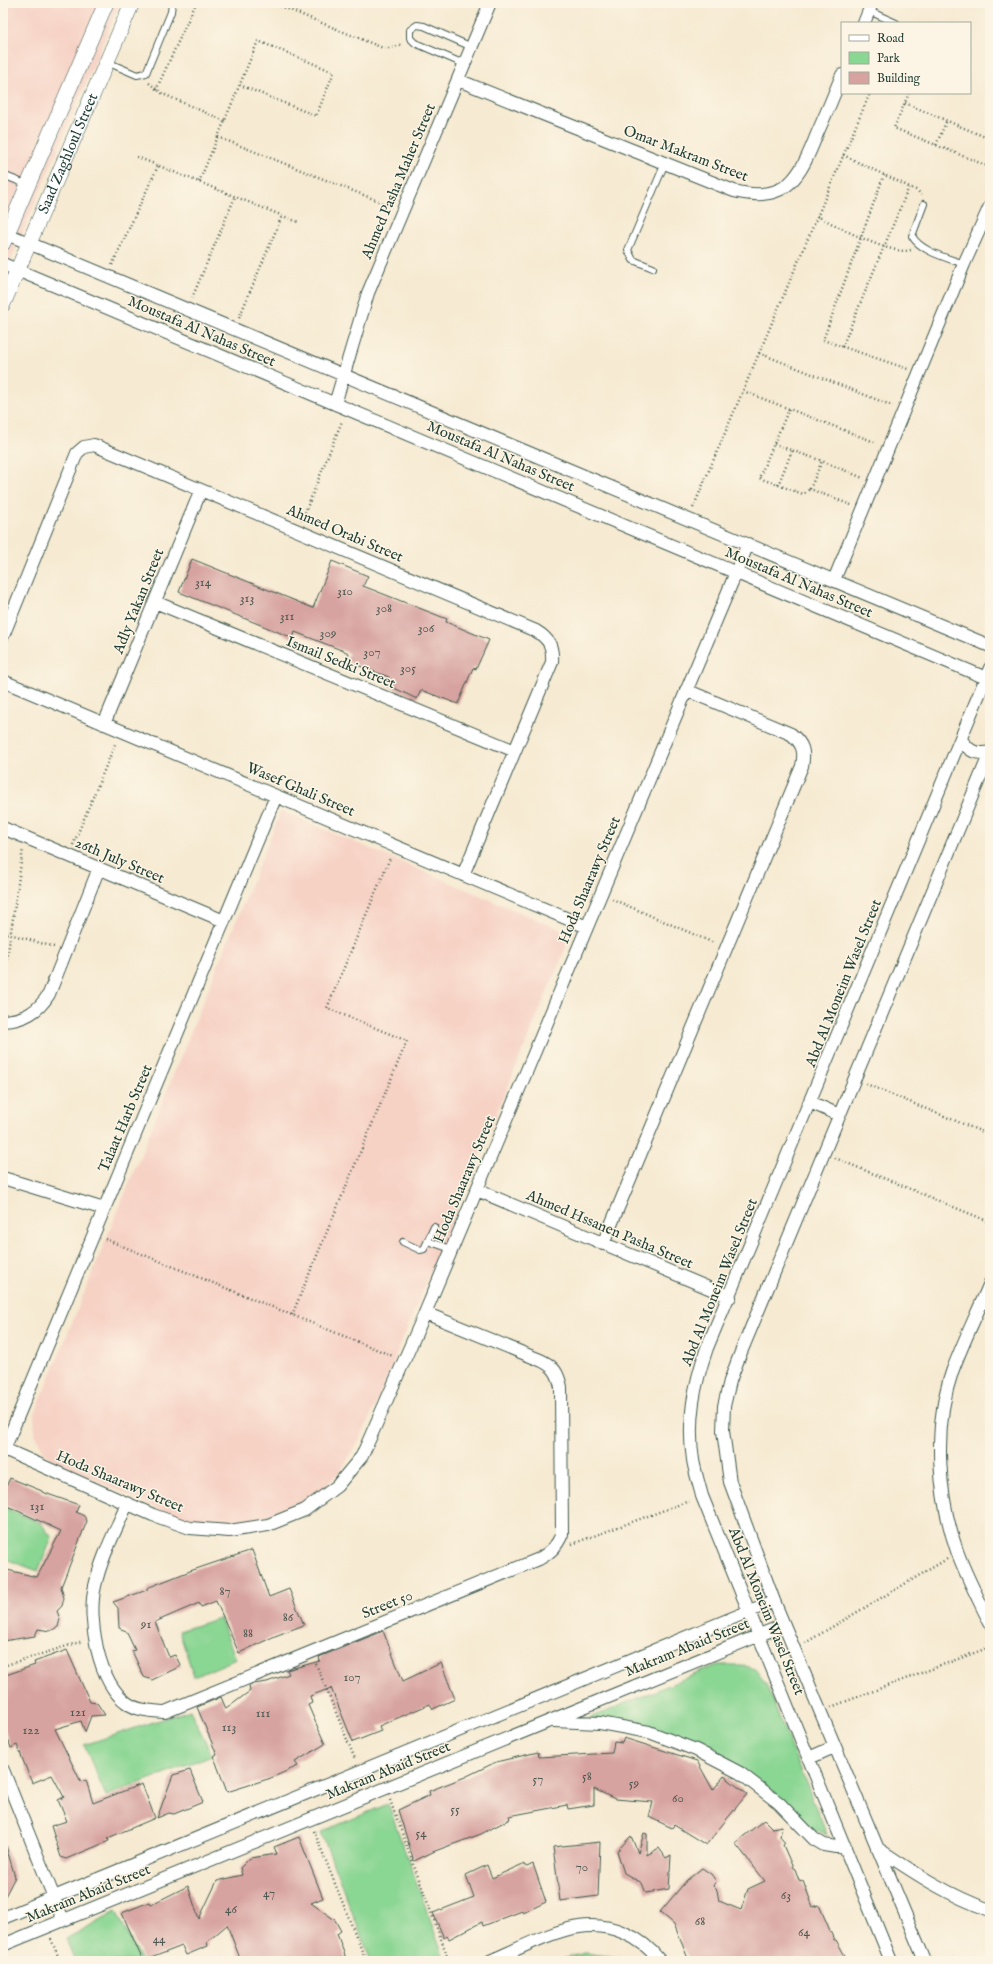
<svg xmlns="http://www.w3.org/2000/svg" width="993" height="1964" font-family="'IM FELL English',serif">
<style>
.built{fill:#f6d2c5}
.green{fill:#8ad693;stroke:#548a64}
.building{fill:#d7a3a0}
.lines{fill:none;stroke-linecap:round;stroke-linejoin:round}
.service-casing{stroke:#3f574c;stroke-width:8}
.minor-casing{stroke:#3f574c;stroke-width:14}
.tertiary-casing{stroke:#3f574c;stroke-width:16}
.path{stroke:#3f574c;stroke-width:2.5;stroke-dasharray:1 3;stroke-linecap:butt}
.service{stroke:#fff;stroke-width:6}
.minor{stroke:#fff;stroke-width:12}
.tertiary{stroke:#fff;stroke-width:15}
.labels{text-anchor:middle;stroke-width:3;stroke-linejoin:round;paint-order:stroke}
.number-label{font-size:13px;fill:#4d564f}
.street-label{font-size:15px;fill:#1f3d34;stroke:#fcf5e5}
</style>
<rect width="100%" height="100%" fill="#fcf5e5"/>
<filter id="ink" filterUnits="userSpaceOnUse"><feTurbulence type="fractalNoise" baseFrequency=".025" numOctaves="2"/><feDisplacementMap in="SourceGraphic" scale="8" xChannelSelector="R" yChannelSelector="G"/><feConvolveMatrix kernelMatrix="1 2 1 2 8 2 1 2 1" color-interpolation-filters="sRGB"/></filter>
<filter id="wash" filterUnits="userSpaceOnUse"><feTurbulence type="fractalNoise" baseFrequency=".012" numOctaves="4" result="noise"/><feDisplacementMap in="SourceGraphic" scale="16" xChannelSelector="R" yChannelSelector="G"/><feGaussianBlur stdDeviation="0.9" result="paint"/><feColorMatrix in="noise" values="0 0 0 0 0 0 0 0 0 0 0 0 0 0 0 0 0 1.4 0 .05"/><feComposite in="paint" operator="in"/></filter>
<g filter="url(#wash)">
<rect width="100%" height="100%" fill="#f6ead2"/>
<path class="built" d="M3,3H120L3,279Z
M281,811L557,928L563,933L566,939V947L369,1420L352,1453L340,1471L323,1489L292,1508L271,1516L234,1522L201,1521L169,1514L53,1461L42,1449L35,1433L34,1416Z"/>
<path class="green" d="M3,1507L41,1523L52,1538L38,1571L3,1558Z
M220,1618L236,1659L194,1677L179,1631Z
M717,1665H743L755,1669L766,1684L827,1835L818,1830H809L782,1803L727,1759L687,1742L588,1719Z
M190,1710L212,1755L106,1796L84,1745Z
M388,1804L445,1961H371L321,1832Z
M116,1911L141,1961H75L66,1939Z
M585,1953L631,1959L632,1961H556Z"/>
<g id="blocks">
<path class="building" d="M192,559L313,608L332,561L368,576L363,586L447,619L446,622L489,640L476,669L473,668L458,704L421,690L417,699L386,684L389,677L346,661L349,653L295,632L293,638L179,592Z
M10,1478L42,1491V1492L79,1505L76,1512L84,1516L87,1521L61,1587L64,1598L62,1606L57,1611L60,1619L58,1627L50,1631L38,1629L35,1636L3,1641V1569L37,1577L61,1531L3,1504V1493Z
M252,1550L269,1597L289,1589L304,1625L275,1636L239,1653L216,1601L201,1607L199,1603L155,1622L169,1657L175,1655L181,1666L152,1680L144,1677L132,1651L135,1650L126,1631L119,1628L118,1608L113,1602L147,1590V1588L190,1571Z
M383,1631L403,1681L441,1663L455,1699L433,1709L430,1704L379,1726L381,1731L353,1742L331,1688L310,1696L312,1703L308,1705L325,1744L295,1762L298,1766L271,1778L227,1792L214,1757L217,1755L197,1707L221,1697L226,1709L250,1691L249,1686L253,1684L267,1682L289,1674L287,1670L320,1661L319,1657Z
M67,1650L90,1702L97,1703L105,1715L91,1716L85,1732L81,1721L55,1729L81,1782L86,1780L93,1803L142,1784L155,1818L108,1838L109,1841L66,1859L61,1857L51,1826L67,1821L58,1800L64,1797L52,1775L32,1783L17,1745L11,1748L3,1725V1676L35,1665L34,1662Z
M624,1738L697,1761L713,1790L724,1776L747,1794L706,1845L674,1825L672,1828L649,1817L653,1802L615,1799L594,1789V1805L568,1809L567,1805L509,1816L510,1819L481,1834L435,1851L414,1861L398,1810L430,1795L429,1791L465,1777L496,1762L538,1752L539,1757L612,1753L614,1742L622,1743Z
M190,1770L203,1802L174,1814L169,1813L157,1818L173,1775Z
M764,1820L772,1828L782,1826L780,1837L785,1843L783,1845L793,1868L795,1869L799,1880L803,1881L813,1907L819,1905L834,1940H836L848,1961H689L674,1924L660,1912L687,1880L702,1868L711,1874L716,1881L713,1886L717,1890L719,1901L741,1910L748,1889L765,1881L735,1843Z
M644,1833L647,1834V1855L659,1848L666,1858L671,1855L669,1889L646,1893L642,1883L624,1873L617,1851L631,1836L638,1853Z
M299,1837L323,1898L311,1903L335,1920L341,1931L337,1934L347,1961H241L227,1925L207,1942L208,1946L186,1955L182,1946L143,1961L122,1913L149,1902L150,1905L188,1886L199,1919L217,1881L242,1875L240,1868L250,1858L277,1854L274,1847Z
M600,1842L598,1896L560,1901L553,1847Z
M3,1846H6L15,1877L3,1900Z
M523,1864L527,1867L533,1864L546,1902L523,1913L522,1911L483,1926L482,1922L449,1939L447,1936L444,1938L433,1913L474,1897L466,1875L487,1865L492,1878Z"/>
</g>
</g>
<g filter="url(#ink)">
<use href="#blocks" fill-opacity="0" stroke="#3f574c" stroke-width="1"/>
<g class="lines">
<defs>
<path id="service" d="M869,11L896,23
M107,62L137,75L146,73L171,12L172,3
M464,64L415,43L410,38V30L417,25L424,26L472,47
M3,175L28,185
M924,204L912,236C921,252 948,258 964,264
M653,268L633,260L628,250L665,163
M428,1241L451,1249
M403,1242L420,1250L424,1249L434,1227"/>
<path id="minor" d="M864,23L872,3
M458,80L734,191C787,204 800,177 817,134C826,114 834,95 842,75
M7,234L990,646
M3,264L986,678
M335,404L368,293L490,3
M834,580L964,264L990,206
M155,602L515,751
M3,636L77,453L84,447L94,445L536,631C549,639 553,646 552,662L463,875
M3,681L587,927
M104,724L201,490
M961,739C968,751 976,755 990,752
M3,828L224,921
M3,1021C24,1020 38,1012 49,994L99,868
M810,1102L839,1115
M3,1178L104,1209
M477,1190L730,1297
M603,1244L802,766C805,751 803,744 791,734L686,690
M990,1283C978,1312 963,1342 952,1372C933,1427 938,1497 957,1551C966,1576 979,1600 990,1623
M4,1449L153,1515L190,1528L229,1531L268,1525L305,1510L337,1486L362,1456L425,1313L748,544
M3,1452L276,796
M127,1504C116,1530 101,1558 95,1586C87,1619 98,1682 127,1703C138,1711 152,1711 165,1712L539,1559C551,1552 557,1546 562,1534L561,1387C558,1373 554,1366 540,1360L425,1313
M554,1721L600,1723L649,1732L696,1750L740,1773L779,1803L814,1839L824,1845L836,1847L845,1846
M809,1758L834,1747
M3,1770L63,1920
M877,1848C913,1872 949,1896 990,1910
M3,1918L774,1601
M3,1945L784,1625
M490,1961C514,1951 554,1930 579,1927C610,1922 641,1936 660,1961
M891,1961L702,1496C699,1484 695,1472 693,1460C687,1421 694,1385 707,1348L990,668
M925,1961L774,1601L730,1482L723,1431L724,1406L730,1381L739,1357L990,753"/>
<g id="tertiary">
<path d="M3,243L106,3"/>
<path id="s1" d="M3,304L132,3"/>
</g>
</defs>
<use href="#service" class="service-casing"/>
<use href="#minor" class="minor-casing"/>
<use href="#tertiary" class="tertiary-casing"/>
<path class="path" d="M273,3L383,48H392L402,44
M149,83L163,94L225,121
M156,90L196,3
M909,93L894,128L990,167
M905,103L990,139
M218,137L391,206
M936,145L947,120
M843,155L918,191L921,195
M137,157L298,222
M884,175L823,340L908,369
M199,182L258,41L334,72L316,116L240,85
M817,216C838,226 890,256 911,250
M112,265L158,166
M192,298L235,197
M239,318L282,216
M842,347L909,187
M759,353L893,406
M743,391L877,443
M789,409L759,478L803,494L810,489
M774,444L822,461
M778,485L792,451
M851,505L810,489L822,461L863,478
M693,508L870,93
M302,520L342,421
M73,845L116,742
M612,899L714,943
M3,932L54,947
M3,987L23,849
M866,1084L990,1135
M835,1158L990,1222
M105,1239L393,1356
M292,1315L407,1041L327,1008L390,858
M572,1544L689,1501
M805,1643L947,1559
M316,1664L355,1759
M3,1666L83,1641
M831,1707L990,1647
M390,1800L449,1961
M314,1831L366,1961
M51,1939L60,1961"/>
<use href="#service" class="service"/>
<use href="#minor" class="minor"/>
<use href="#tertiary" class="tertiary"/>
</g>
</g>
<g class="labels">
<g class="number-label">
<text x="203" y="586">314</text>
<text x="345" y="595">310</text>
<text x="247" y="602">313</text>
<text x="384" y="612">308</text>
<text x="287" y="620">311</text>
<text x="426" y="632">306</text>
<text x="328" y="637">309</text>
<text x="372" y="656">307</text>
<text x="408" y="672">305</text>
<text x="37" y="1510">131</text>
<text x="225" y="1595">87</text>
<text x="288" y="1621">86</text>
<text x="146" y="1628">91</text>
<text x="248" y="1637">88</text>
<text x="352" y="1681">107</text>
<text x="78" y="1716">121</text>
<text x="263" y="1717">111</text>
<text x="229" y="1731">113</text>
<text x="31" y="1734">122</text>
<text x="587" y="1780">58</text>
<text x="538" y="1783">57</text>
<text x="634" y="1787">59</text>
<text x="678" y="1802">60</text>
<text x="455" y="1813">55</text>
<text x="421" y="1837">54</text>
<text x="582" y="1871">70</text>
<text x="269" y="1897">47</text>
<text x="786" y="1899">63</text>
<text x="231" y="1913">46</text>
<text x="700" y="1925">68</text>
<text x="804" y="1936">64</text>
<text x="159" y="1943">44</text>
</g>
<g class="street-label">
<text dy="5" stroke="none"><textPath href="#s1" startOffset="164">Saad Zaghloul Street</textPath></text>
<text transform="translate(686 153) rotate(21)" y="5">Omar Makram Street</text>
<text transform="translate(398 181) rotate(-67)" y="5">Ahmed Pasha Maher Street</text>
<text transform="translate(202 331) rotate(23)" y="5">Moustafa Al Nahas Street</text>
<text transform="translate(501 456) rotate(23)" y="5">Moustafa Al Nahas Street</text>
<text transform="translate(345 533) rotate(23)" y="5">Ahmed Orabi Street</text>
<text transform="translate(799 582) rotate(23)" y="5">Moustafa Al Nahas Street</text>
<text transform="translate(138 601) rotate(-68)" y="5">Adly Yakan Street</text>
<text transform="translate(341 662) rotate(22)" y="5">Ismail Sedki Street</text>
<text transform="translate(301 789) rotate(23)" y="5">Wasef Ghali Street</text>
<text transform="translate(120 860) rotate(23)" y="5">26th July Street</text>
<text transform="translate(589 880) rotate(-67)" y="5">Hoda Shaarawy Street</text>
<text transform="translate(843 983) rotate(-68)" y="5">Abd Al Moneim Wasel Street</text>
<text transform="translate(125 1118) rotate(-67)" y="5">Talaat Harb Street</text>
<text transform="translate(464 1179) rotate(-67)" y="5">Hoda Shaarawy Street</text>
<text transform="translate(610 1229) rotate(23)" y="5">Ahmed Hssanen Pasha Street</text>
<text transform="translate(719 1282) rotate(-68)" y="5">Abd Al Moneim Wasel Street</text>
<text transform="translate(120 1481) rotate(23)" y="5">Hoda Shaarawy Street</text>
<text transform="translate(387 1604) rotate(-22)" y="5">Street 50</text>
<text transform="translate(767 1611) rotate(68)" y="5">Abd Al Moneim Wasel Street</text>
<text transform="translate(687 1647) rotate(-22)" y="5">Makram Abaid Street</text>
<text transform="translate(388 1770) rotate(-22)" y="5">Makram Abaid Street</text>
<text transform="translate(88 1893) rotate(-22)" y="5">Makram Abaid Street</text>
</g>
</g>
<rect width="993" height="1964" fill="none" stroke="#fcf5e5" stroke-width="16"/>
<rect x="841" y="22" width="130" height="72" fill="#fcf5e5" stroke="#a4ab9e"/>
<rect x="849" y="35" width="20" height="6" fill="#ffffff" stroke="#a4ab9e"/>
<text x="877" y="42" font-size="12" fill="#1f3d34">Road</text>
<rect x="849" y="52" width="20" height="12" fill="#8ad693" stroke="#a4ab9e"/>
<text x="877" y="62" font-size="12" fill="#1f3d34">Park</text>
<rect x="849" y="72" width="20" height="12" fill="#d7a3a0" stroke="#a4ab9e"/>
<text x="877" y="82" font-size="12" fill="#1f3d34">Building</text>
</svg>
